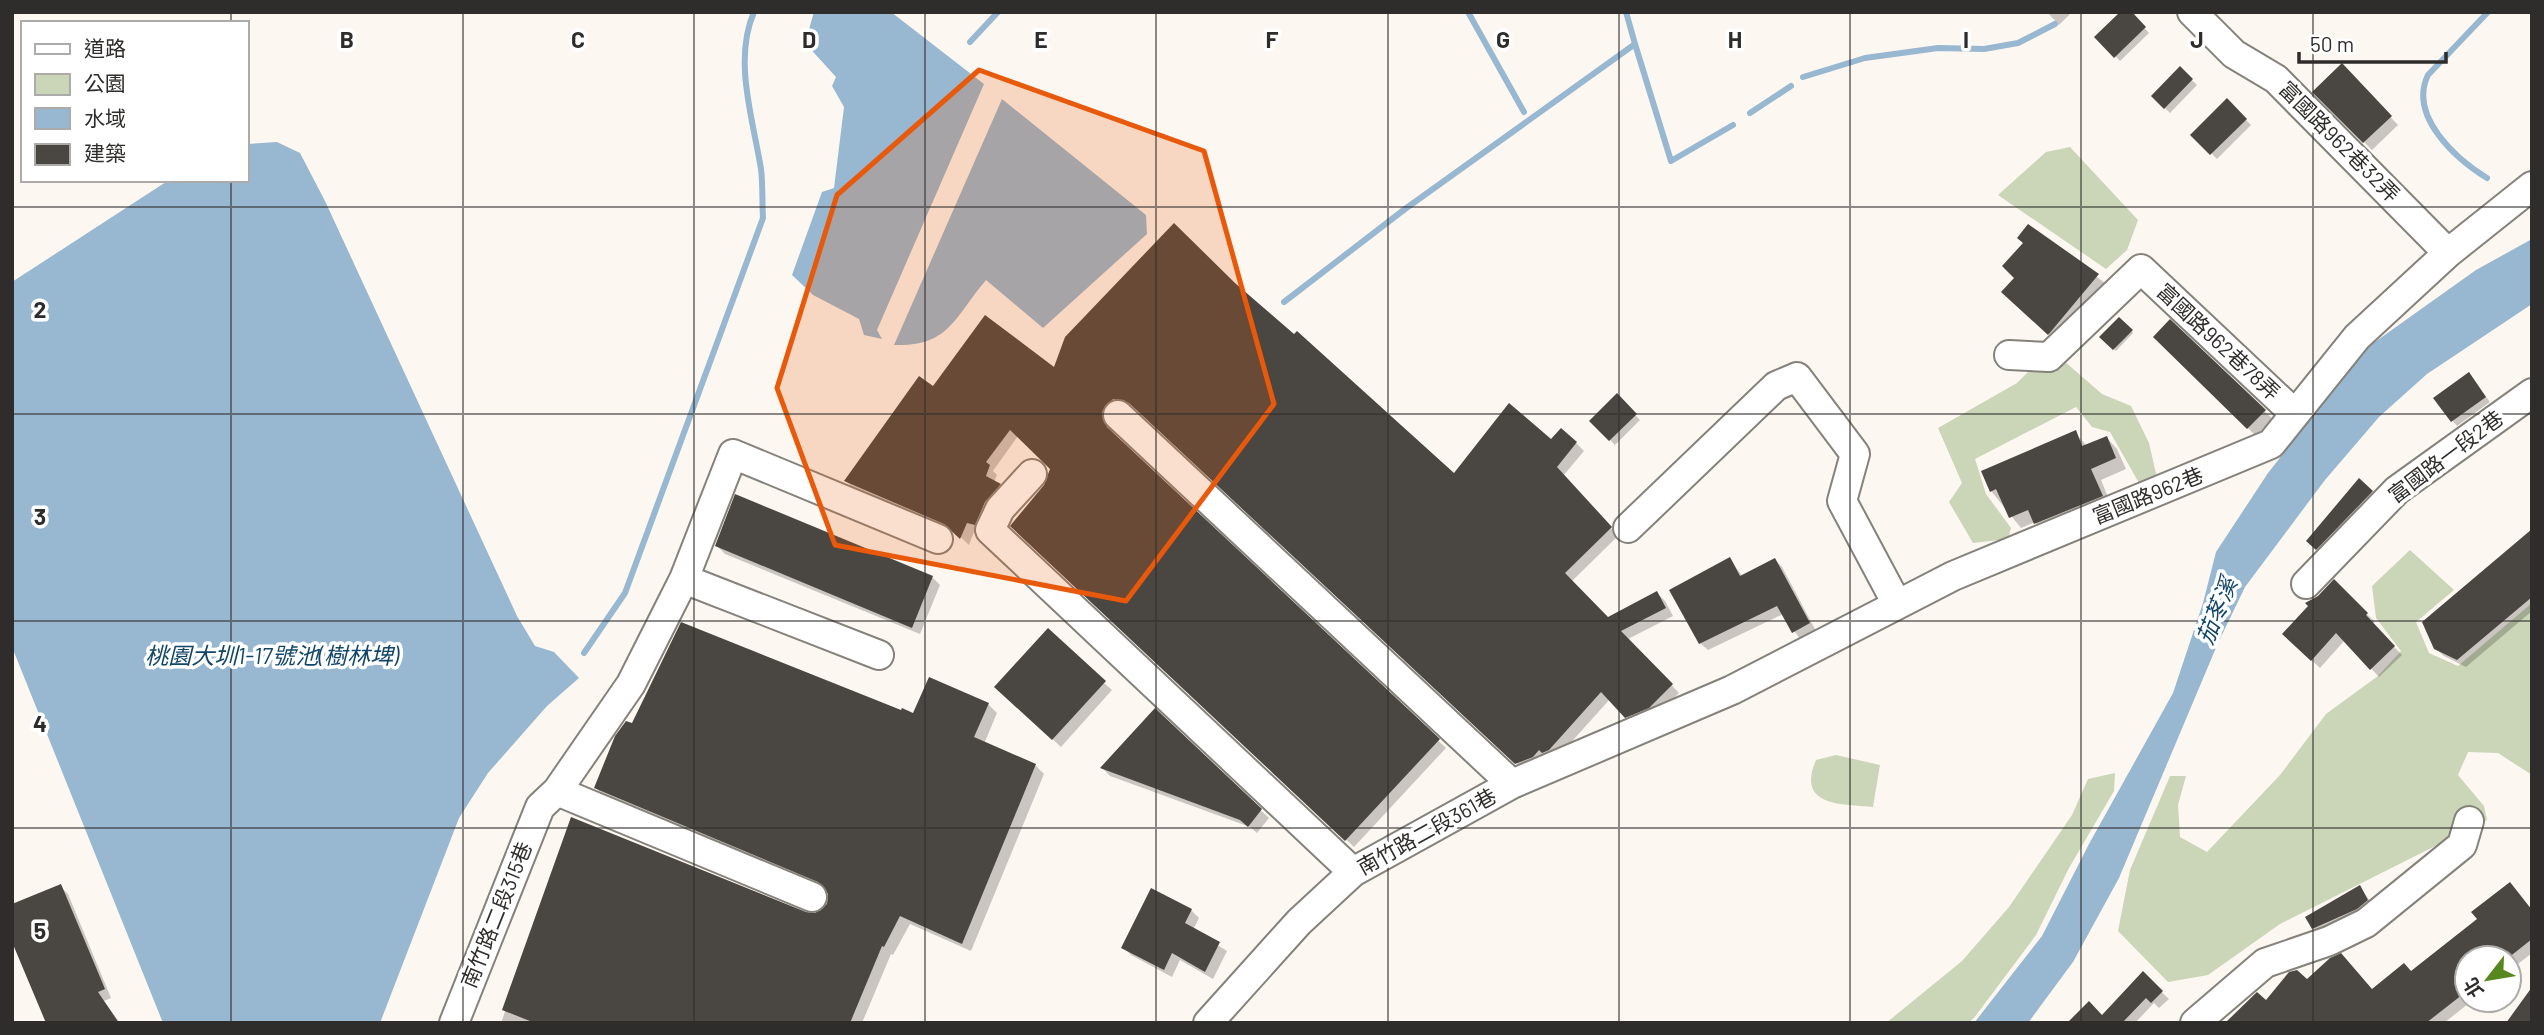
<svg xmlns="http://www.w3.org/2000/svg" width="2544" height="1035" font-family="Barlow,'Noto Sans TC',sans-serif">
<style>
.green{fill:#cbd5b7}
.water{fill:#98b7d0}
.shadow{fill:#0003}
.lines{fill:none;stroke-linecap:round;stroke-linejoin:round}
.stream{stroke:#98b7d0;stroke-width:6}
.building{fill:#4a4641}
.minor-casing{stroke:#85817b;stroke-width:32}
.minor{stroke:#fff;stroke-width:28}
.marked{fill:#e8590c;fill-opacity:0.2;stroke:#e8590c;stroke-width:5;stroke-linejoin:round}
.grid{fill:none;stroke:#2f2d2b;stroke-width:2;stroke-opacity:0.55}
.labels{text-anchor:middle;stroke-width:7;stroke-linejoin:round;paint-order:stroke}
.street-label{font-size:21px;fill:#2f2d2b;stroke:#fff}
.water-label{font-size:23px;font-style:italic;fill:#124669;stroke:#fff}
.grid-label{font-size:23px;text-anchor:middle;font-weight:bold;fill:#2f2d2b;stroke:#fff;stroke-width:7;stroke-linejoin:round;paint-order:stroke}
</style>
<rect width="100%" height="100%" fill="#fdf7f1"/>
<path class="green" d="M2070,147L2138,220L2127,250L2106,269L1998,195L2046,152Z
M2064,361L2102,394L2131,406L2149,443L2157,478L2139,483L2110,432L2092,427L2076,407L1975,459L1986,494L2011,528L2008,539L1973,543L1949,502L1962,483L1938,428L2017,383L2038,362Z
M2410,550L2454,590L2416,622L2429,653L2458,666L2532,603V775L2498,753L2468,752L2458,775L2484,806L2487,820L2280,924L2208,975L2168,982L2118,931L2130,870L2170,776H2186L2178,805L2180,837L2207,852L2280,775L2326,714L2378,676L2401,651L2376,618L2372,586Z
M1836,755L1880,765L1873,807C1841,804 1796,807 1816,760Z
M2115,773L2114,791L2069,868L2036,935L1974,1018L1968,1023H1886L1962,961L2009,907L2072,815L2088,779Z"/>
<path class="water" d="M814,12H891L984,84L877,330L882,339L864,335L859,319L813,295L792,275L822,192L834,188L844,107L832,86L836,77L805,43Z
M1002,99L1146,215L1147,234L1043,328L986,280C954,318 949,347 894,345Z
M277,142L300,153L325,201L517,616L535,646L554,652L579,678L547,706L488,773L459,818L380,1023H163L12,647V282L169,180H247V144Z
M2532,239V304L2427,374L2379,417L2325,480L2245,587L2218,643L2119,878L2073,962L2028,1023H1974L2042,936L2089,844L2173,693L2203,603L2216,552L2268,473L2365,349L2476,270Z"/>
<path class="shadow" d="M2047,12H2072L2059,25Z
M2129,12L2149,33L2120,61L2097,37Z
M2342,66L2398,125L2372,150L2314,92Z
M2180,69L2197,85L2170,113L2153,96Z
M2227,101L2251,125L2217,159L2193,135Z
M2028,226L2105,283L2056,340L2010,298Z
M1234,284L1454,476L1551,442L1561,430L1576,443L1584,451L1563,476L1618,536L1571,582L1607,619L1657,593L1665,601L1673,616L1628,639L1679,693L1657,715L1635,724L1610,699L1557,758L1525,771L1139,410L1121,406L1109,421L1114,436L1446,748L1354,847L1013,526L1046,486L1052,468L1018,436L993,471L997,475L994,482L1007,493L983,532L975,529L969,545L954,531L854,489L846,481L933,388L1055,370Z
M2119,319L2133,333L2116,351L2102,337Z
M2170,322L2273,419L2256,436L2155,337Z
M2473,379L2490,402L2457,426L2435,398Z
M1617,396L1640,420L1615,445L1592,421Z
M2075,433L2087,446L2107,438L2117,449L2126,469L2101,480L2112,507L2046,534L2035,522L2021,528L1991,491Z
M2372,492L2380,500L2325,556L2316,548Z
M2532,531V611L2466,667L2444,656L2435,648Z
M717,546L932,577L940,585L920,634L725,554Z
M1730,559L1743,577L1775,560L1782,567L1816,631L1800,639L1783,614L1708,650L1700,643Z
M2334,582L2375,622L2372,624L2402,655L2379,677L2345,640L2320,668L2284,634Z
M1104,683L1112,690L1061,747L1005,695Z
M988,704L997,713L984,744L1035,765L1044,774L971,951L910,924L893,955L891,954L862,1023H501L535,926L533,924L572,819L805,914L823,912L831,895L826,889L605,797L596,788L633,726L902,713L914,715Z
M1155,710L1269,818L1257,833L1250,827L1110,776L1102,768Z
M60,886L68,894L111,998L104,1001L120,1023H48Z
M2360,887L2375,908L2322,936L2314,928Z
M1191,910L1199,918L1193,930L1227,951L1213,979L1180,960L1172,977L1131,955L1123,947Z
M2532,910V953L2509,971V958H2467V1000H2473L2444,1023H2228L2257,994L2266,1002L2307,981L2372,991L2412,973L2479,919Z
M2143,974L2169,999L2159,1008L2154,1003L2135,1023H2070L2102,1017Z"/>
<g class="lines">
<path class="stream" d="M1468,12L1524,112
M970,42L998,12
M1635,44L1671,161L1733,125
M1803,77L1865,58L1938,48L1984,49L2018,43L2055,24
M1750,113L1791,86
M2487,178C2456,159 2408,116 2428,75L2488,12
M1284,302L1405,209L1635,44L1626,12
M584,653L625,593L763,218C762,202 763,185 761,169C753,119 733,60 754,12"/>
</g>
<path class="building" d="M2120,12H2132L2146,27L2114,58L2094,37Z
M2342,63L2392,116L2363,143L2312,92Z
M2180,66L2193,79L2164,109L2151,96Z
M2227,98L2247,119L2210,155L2190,135Z
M1174,223L1235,283L1294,334L1297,331L1454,473L1509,403L1551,439L1561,428L1577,442L1557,467L1612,527L1565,573L1608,617L1657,591L1666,608L1621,631L1673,684L1649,708L1625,718L1601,692L1549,750L1542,753L1539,750L1533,757L1515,764L1129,403L1113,399L1102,412L1107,427L1440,739L1345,841L1010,526L1044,485L1050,469L1010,430L986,462L990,465L986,476L1001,484L985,502L975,525L967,523L960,539L944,524L844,481L919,376L933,386L985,315L1054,367L1065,337Z
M2028,224L2099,274L2048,335L2001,292L2014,278L2002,266L2023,243L2017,238Z
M2119,317L2133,330L2113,350L2099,337Z
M2170,319L2266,410L2247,429L2153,337Z
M2469,372L2486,397L2451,422L2433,398Z
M1617,393L1637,414L1609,441L1589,421Z
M2076,430L2082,446L2107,436L2116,458L2091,469L2103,496L2034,524L2028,510L2009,518L1996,489L1990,492L1981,471Z
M2359,478L2373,491L2316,550L2306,541Z
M735,494L933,576L912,628L715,546Z
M2532,529V597L2457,660L2434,649L2422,622Z
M1730,557L1740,576L1775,558L1810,623L1792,633L1777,606L1699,644L1669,590Z
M2334,579L2368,613L2366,615L2395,646L2370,670L2336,633L2311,661L2282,634L2308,606L2305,603L2318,596Z
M681,622L901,710L902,708L913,713L929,677L989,703L974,737L1036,764L962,944L900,916L884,947L882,946L850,1023H535L502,1010L571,817L806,912L815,913L827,904L828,894L818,882L594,788L615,736L626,721L632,723Z
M1048,628L1106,681L1052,740L994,687Z
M1155,708L1262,809L1248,827L1240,820L1100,768Z
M2510,882L2532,910V939L2508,958H2467V991L2426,1023H2225L2257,992L2266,1000L2289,972L2297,970L2307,979L2330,958L2341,953L2372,989L2404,963L2411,971L2477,919L2471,912Z
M61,884L105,989L98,992L119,1023H46L12,942V904Z
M2360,885L2368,900L2357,909L2312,929L2305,917Z
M1151,888L1192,909L1185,923L1220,942L1205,972L1172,953L1164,970L1121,948Z
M2143,971L2163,991L2151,1003L2146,998L2122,1023H2067L2089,1001L2102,1015Z
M2532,987V1023H2506Z"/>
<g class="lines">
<defs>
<path id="minor" d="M2192,12L2234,54L2276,79L2448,253
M2009,355L2049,357L2141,269L2294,413
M1118,415L1512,784
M1032,474L1000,509L990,530L1353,872
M1628,528L1776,386L1797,377L1855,454L1842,501L1897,604
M684,579L733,454L938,539
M2306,584L2397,490L2532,393
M557,791L631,684L684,579L879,655
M454,1023L540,807L557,791L812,897
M1208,1023L1299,922L1353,872L1512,784L1732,690L1953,576L2271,444L2357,337L2448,253L2532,186
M2195,1023L2265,963L2329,941L2366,923L2462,845L2469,821"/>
</defs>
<use href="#minor" class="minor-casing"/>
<use href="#minor" class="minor"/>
</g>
<path class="marked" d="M979,70L1204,151L1274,404L1126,601L835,545L777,388L837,195Z"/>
<path class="grid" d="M231,12V23M463,12V1023M694,12V1023M925,12V1023M1156,12V1023M1388,12V1023M1619,12V1023M1850,12V1023M2081,12V1023M2313,12V1023M231,180V1023M12,207H2532M12,414H2532M12,621H2532M12,828H2532"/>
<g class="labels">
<g class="street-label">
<text transform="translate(2339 142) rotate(45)" y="7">富國路962巷32弄</text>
<text transform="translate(2218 342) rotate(43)" y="7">富國路962巷78弄</text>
<text transform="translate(2446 457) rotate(-37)" y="7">富國路一段2巷</text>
<text transform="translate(2148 496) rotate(-22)" y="7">富國路962巷</text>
<text transform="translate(1427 832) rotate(-29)" y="7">南竹路二段361巷</text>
<text transform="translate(497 915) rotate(-68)" y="7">南竹路二段315巷</text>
</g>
<g class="water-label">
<text transform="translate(2217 611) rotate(-68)" y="8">茄苳溪</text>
<text x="272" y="664">桃園大圳1-17號池(樹林埤)</text>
</g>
</g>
<g class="grid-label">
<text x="347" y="48">B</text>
<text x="578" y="48">C</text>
<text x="809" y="48">D</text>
<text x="1041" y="48">E</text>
<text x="1272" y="48">F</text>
<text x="1503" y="48">G</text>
<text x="1735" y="48">H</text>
<text x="1966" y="48">I</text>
<text x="2197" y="48">J</text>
<text x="40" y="318">2</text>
<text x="40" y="525">3</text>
<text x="40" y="732">4</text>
<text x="40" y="939">5</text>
</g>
<rect width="2544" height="1035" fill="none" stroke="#2f2d2b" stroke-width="28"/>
<rect x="21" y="21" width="228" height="161" fill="#ffffff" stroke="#acabaa" stroke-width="2"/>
<rect x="35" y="44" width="35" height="10" fill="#ffffff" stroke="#acabaa" stroke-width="2"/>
<text x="84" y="56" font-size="21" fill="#2f2d2b">道路</text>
<rect x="35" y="74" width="35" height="21" fill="#cbd5b7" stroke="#acabaa" stroke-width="2"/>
<text x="84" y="91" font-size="21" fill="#2f2d2b">公園</text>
<rect x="35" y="108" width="35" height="21" fill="#98b7d0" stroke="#acabaa" stroke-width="2"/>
<text x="84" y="126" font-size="21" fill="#2f2d2b">水域</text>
<rect x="35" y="144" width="35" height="21" fill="#4a4641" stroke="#acabaa" stroke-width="2"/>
<text x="84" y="161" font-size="21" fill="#2f2d2b">建築</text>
<g transform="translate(2488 979) rotate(239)"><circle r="33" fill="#ffffff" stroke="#acabaa" stroke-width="2"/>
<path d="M0-5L12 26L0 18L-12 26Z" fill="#56881e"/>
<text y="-10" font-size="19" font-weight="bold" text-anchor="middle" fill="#2f2d2b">北</text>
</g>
<path d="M2299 52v10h147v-10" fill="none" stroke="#2f2d2b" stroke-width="3.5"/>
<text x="2310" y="52" font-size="21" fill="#2f2d2b" stroke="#ffffff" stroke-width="5" paint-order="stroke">50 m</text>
</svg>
